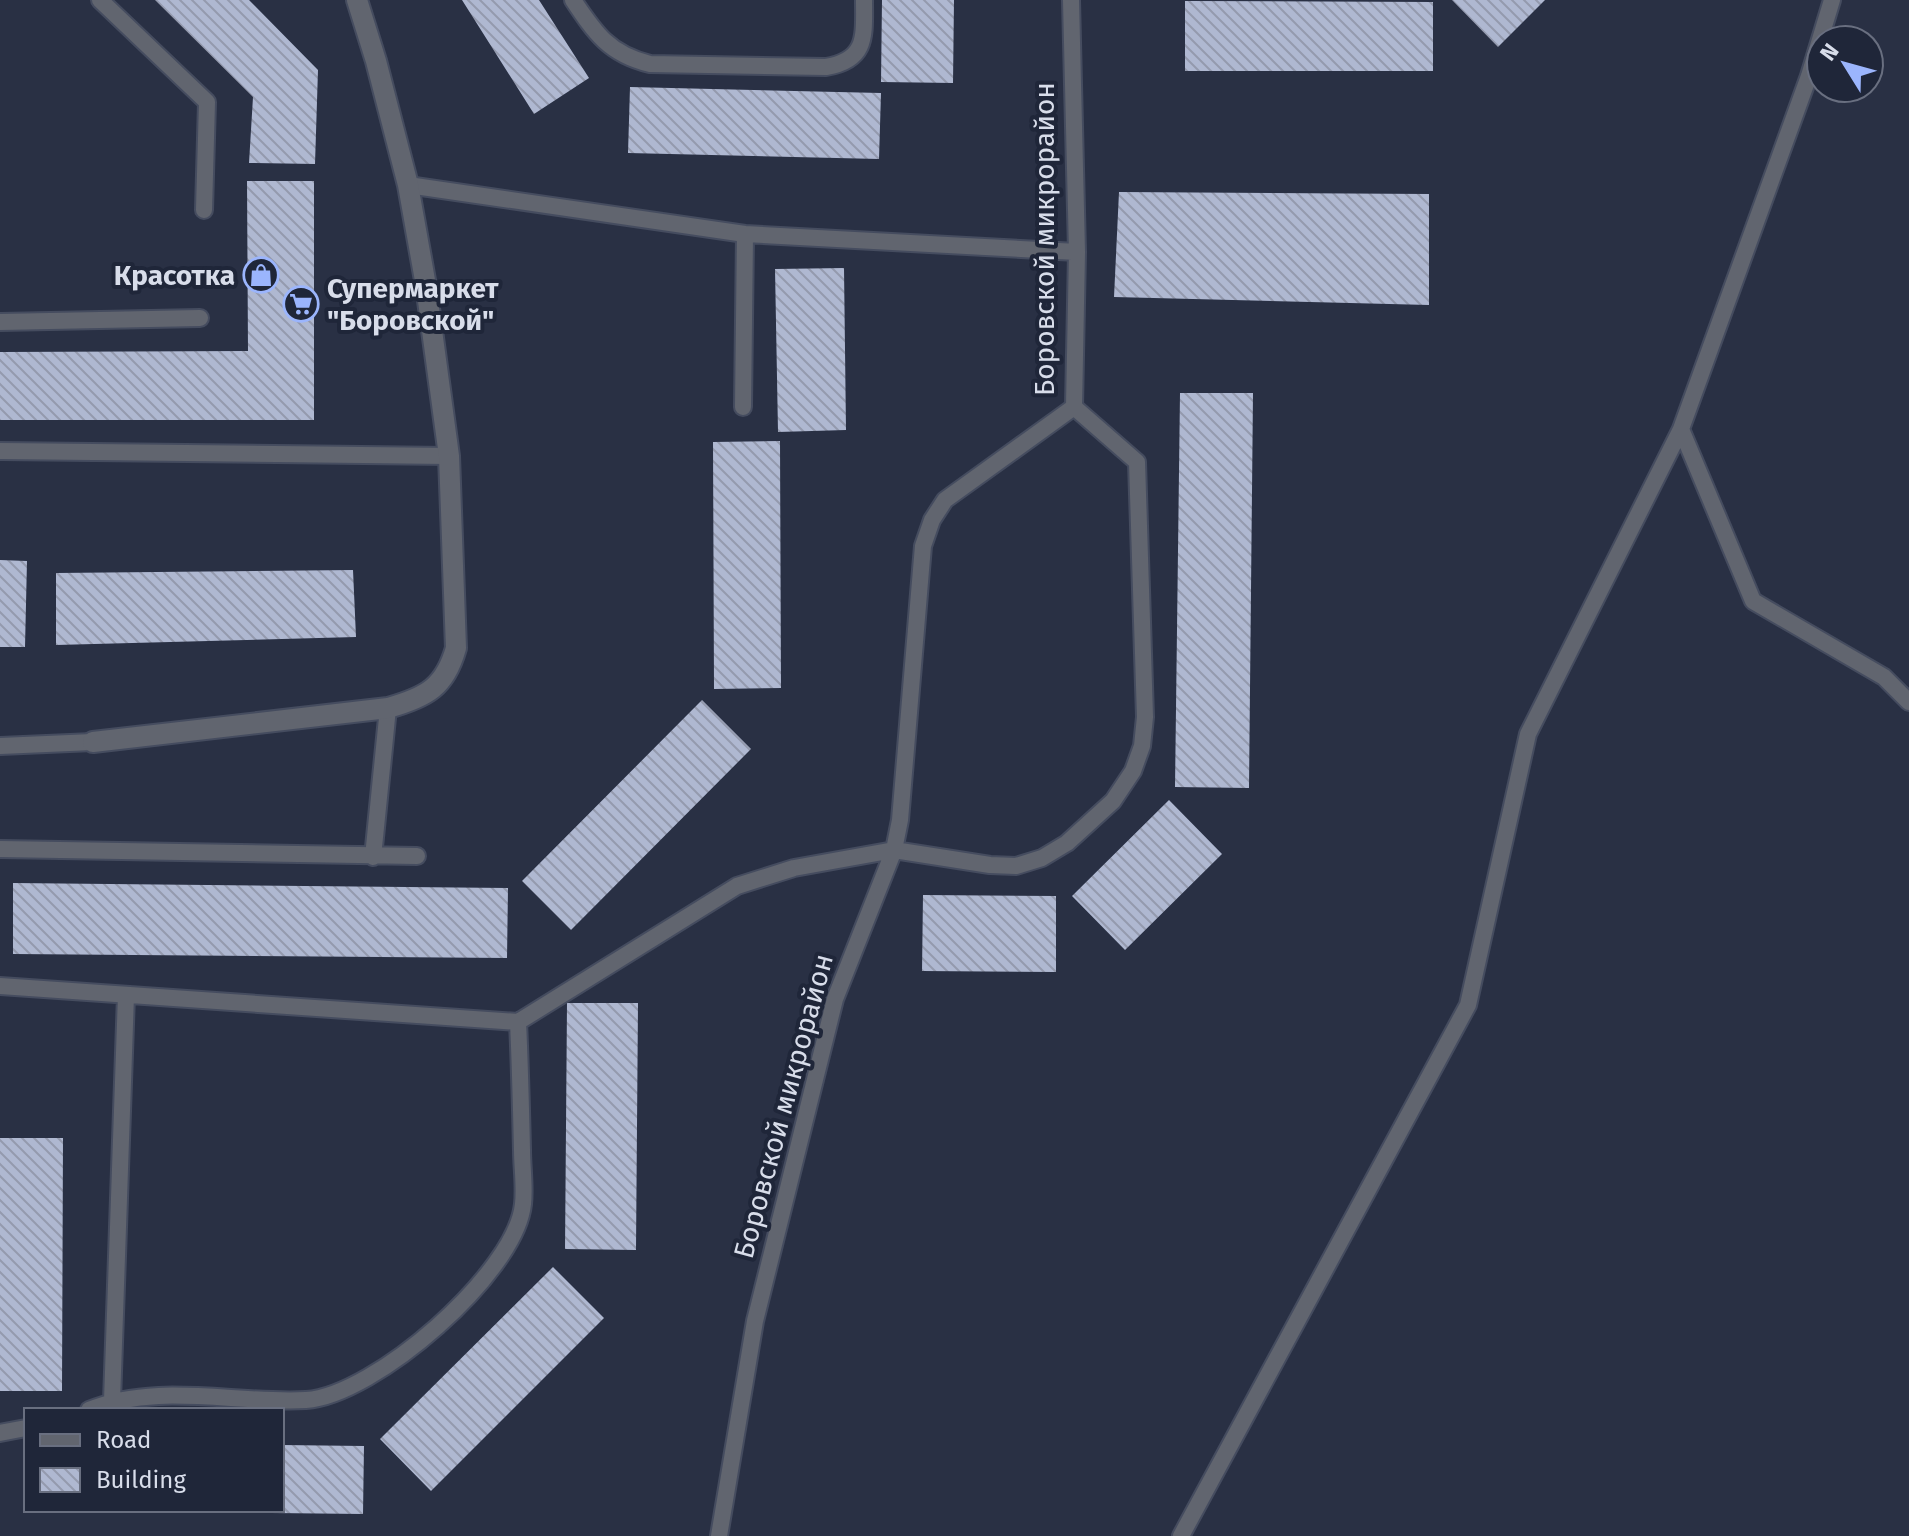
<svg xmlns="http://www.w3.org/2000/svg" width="1909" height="1536" font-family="'Fira Sans',sans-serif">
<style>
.building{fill:url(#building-back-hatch)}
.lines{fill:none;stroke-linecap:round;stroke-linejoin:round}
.lane-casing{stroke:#454c5f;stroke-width:20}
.street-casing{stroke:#454c5f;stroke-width:24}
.lane{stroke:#61656f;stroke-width:16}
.street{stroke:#61656f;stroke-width:20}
.labels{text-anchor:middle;stroke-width:8;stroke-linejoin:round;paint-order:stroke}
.street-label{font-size:28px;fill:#d8ddea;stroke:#1f2639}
.poi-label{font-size:28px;font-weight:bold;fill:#d8ddea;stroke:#1f2639;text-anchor:end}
</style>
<defs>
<pattern id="building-back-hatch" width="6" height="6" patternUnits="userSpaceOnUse" patternTransform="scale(2)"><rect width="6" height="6" fill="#afb8d1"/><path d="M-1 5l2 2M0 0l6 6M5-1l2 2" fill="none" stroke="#949aae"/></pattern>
</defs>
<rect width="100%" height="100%" fill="#293044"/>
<path class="building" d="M155,0H249L318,70L315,164L249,163L253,97Z
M462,0H539L589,78L534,114Z
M882,0H954L953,83L881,82Z
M1452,0H1545L1498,47Z
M1185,1L1433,2V71H1185Z
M630,87L881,93L879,159L628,153Z
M247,181H314V420H0V352L248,351Z
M1119,192L1429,194V305L1114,297Z
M844,268L846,430L778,432L775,269Z
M1180,393H1253L1249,788L1175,787Z
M780,441L781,688L714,689L713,442Z
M0,560L27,561L25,647H0Z
M353,570L356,637L56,645V573Z
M702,700L751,749L571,930L522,881Z
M1169,800L1222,854L1125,950L1072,896Z
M13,883L508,888L507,958L13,954Z
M923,895L1056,896V972L922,971Z
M567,1003H638L636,1250L565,1249Z
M0,1138H63L62,1391H0Z
M553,1267L604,1318L431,1491L380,1439Z
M282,1445L364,1446L363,1514L272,1513V1510H282Z"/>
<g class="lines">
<defs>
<path id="lane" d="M100,0L207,102L204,210
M573,0C595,33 609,54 650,64L826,67C868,60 864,35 864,0
M408,185L745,234L1077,252
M0,322L200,318
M743,407L745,234
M1681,429L1753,601L1884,677L1909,702
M0,451L449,456
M0,746L93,742
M0,849L417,856
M373,857L388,708
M0,986L518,1022L737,886L794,868L894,850L990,865L1016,866L1042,858L1067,843L1113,801L1133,771L1142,746L1145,717L1137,462L1074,407
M112,1401L126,995
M89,1410C157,1382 234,1404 306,1400C374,1396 516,1273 523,1204C525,1187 522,1167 522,1150C521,1107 520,1064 518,1022
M0,1433L26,1428
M719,1536L755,1321L835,999L894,850L900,820L923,546L932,520L945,500L1074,407L1077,252L1071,0
M1181,1536L1468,1005L1528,734L1681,429L1809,76L1832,0"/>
<path id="street" d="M93,742L388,708C427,697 445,687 456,648L449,456L426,286L408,185L376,61L357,0"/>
</defs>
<use href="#lane" class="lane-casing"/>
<use href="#street" class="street-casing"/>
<use href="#lane" class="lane"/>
<use href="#street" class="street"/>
</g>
<defs>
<symbol id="shop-ring" viewBox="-11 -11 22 22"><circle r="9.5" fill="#1f2639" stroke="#9bb5fd" stroke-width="1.5"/><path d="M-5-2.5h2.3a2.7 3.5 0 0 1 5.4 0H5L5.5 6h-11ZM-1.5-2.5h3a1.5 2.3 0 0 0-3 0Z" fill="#9bb5fd"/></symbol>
<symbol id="supermarket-ring" viewBox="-11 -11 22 22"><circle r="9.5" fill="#1f2639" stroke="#9bb5fd" stroke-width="1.5"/><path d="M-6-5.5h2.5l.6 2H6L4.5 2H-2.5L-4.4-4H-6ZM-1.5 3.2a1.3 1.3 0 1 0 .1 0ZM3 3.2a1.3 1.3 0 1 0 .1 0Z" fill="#9bb5fd"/></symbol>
</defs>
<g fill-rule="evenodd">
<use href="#shop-ring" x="241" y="255" width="40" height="40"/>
<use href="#supermarket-ring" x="281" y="284" width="40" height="40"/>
</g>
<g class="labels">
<g class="street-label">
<text transform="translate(1044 239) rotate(-90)" y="10">Боровской микрорайон</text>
<text transform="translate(783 1106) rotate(-75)" y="10">Боровской микрорайон</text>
</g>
<g class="poi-label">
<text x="235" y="285">Красотка</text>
<text x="327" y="298" text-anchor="start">Супермаркет<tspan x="327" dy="32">"Боровской"</tspan></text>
</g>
</g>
<rect x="24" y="1408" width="260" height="104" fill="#1f2639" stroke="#696f80" stroke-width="2"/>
<rect x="40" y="1434" width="40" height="12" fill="#61656f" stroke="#696f80" stroke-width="2"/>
<text x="96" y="1448" font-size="24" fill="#d8ddea">Road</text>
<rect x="40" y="1468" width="40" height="24" fill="url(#building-back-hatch)" stroke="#696f80" stroke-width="2"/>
<text x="96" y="1488" font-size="24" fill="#d8ddea">Building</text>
<g transform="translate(1845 64) rotate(307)"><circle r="38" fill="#1f2639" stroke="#696f80" stroke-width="2"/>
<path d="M0-6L14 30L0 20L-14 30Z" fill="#9bb5fd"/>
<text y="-12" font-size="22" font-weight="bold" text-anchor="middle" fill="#d8ddea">N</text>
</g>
</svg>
